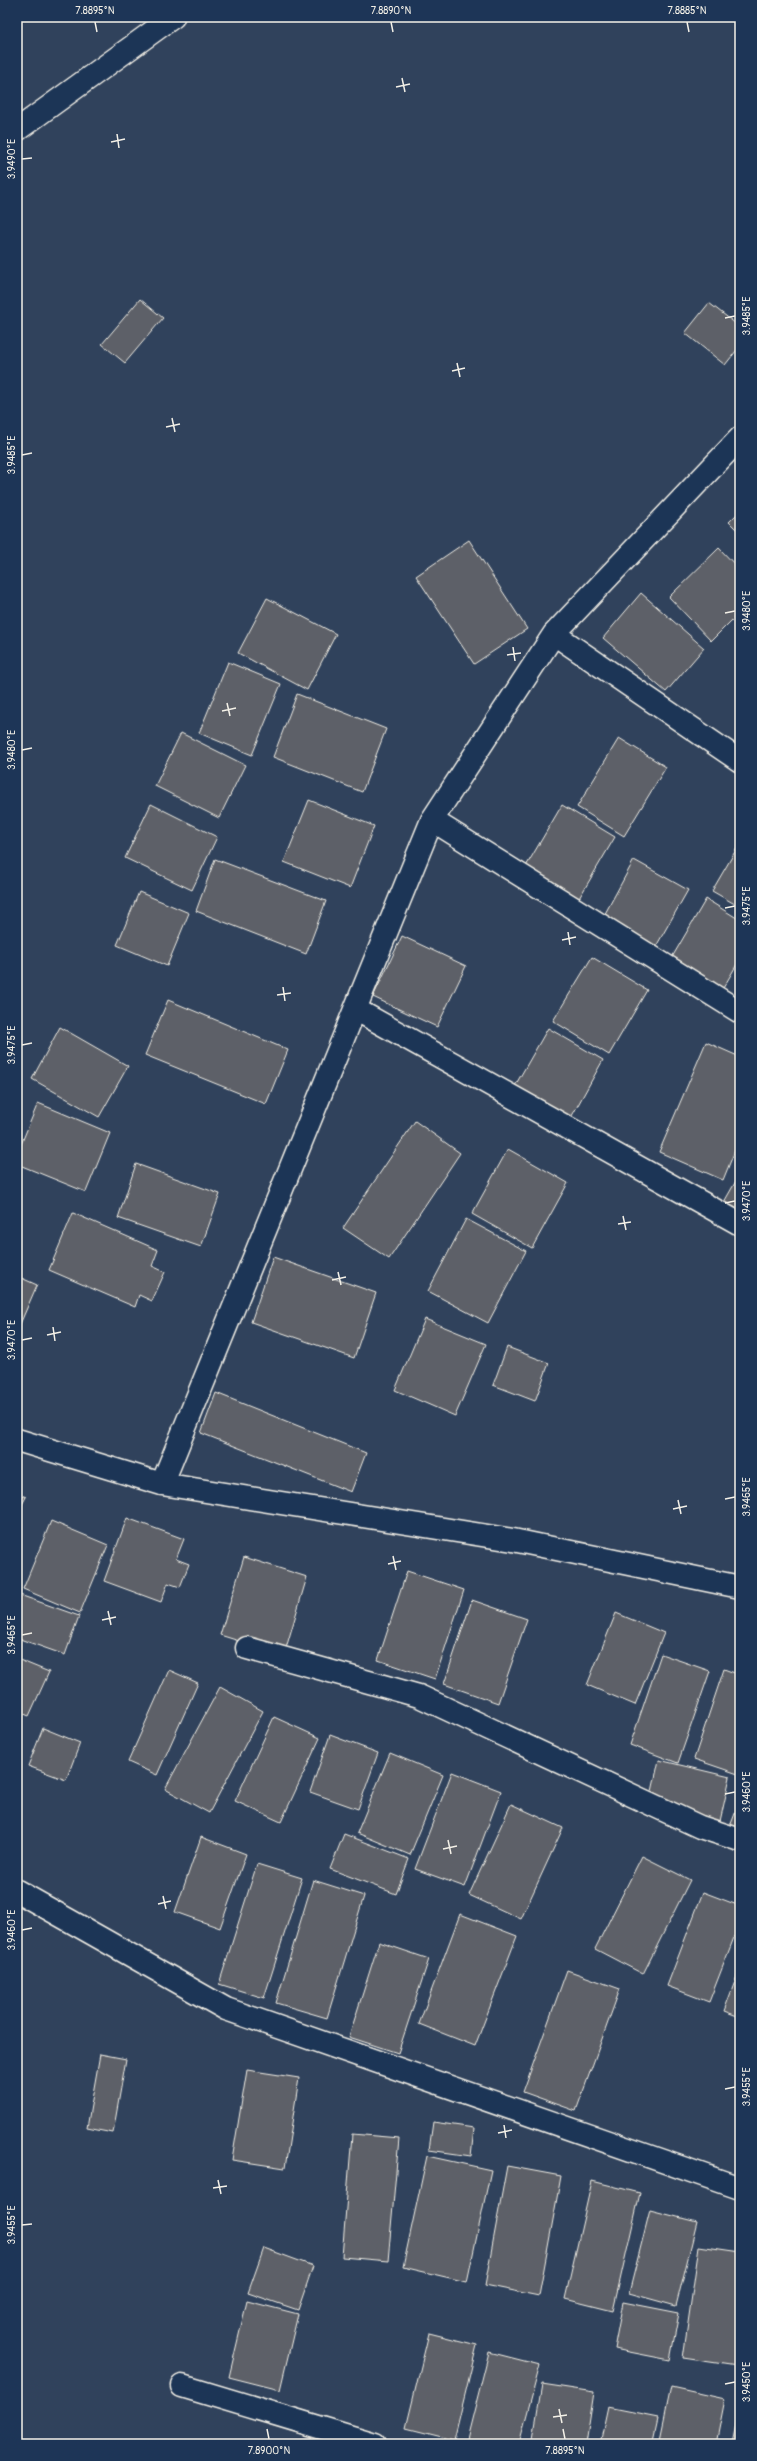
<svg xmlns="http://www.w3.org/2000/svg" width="757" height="2461" font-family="Pangolin,sans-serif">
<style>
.building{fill:#5d6067;stroke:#f4f1e8}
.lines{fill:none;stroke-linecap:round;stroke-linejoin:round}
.minor-casing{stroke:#f4f1e8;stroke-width:25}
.minor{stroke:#1d3557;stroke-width:22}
.ticks{fill:none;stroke:#f4f1e8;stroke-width:1.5}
.neatline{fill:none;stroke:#f4f1e8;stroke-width:1.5}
.ticks-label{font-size:10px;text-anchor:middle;fill:#f4f1e8}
</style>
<rect width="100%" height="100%" fill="#30425c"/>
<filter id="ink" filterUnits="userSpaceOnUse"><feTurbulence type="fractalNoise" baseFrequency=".025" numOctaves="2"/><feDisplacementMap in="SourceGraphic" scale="8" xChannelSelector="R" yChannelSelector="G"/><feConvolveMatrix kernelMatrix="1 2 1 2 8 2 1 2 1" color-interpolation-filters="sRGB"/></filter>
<g filter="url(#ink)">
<path class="building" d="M140,299L163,318L125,363L102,344Z
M709,303L740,327V346L725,365L685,333Z
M740,511V533L729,522Z
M469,540L527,629L474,664L416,576Z
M719,548L740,570V612L711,641L669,597Z
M641,593L704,648L666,692L603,638Z
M267,598L336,634L307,690L238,653Z
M228,662L281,684L252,755L199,733Z
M297,694L386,729L362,792L273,757Z
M181,733L245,765L219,818L155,786Z
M619,738L666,767L624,836L577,807Z
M309,800L374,826L350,888L284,862Z
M151,804L217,837L192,890L125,858Z
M562,805L615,837L578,900L525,868Z
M740,843V907L712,891Z
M215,859L326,901L306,954L196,911Z
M634,860L688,890L654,950L601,921Z
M139,892L189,913L167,966L117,945Z
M706,899L740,920V959L722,990L671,959Z
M402,936L466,966L437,1027L373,997Z
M592,957L647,990L609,1055L553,1021Z
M168,1000L288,1050L266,1104L145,1055Z
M60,1027L128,1066L99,1117L32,1079Z
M548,1028L603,1060L568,1123L512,1091Z
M706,1042L740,1057V1138L723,1180L659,1152Z
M38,1103L110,1133L86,1192L17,1164V1154Z
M415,1121L460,1153L389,1259L343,1228Z
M508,1149L568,1183L532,1248L472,1214Z
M136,1164L220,1194L201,1247L118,1218Z
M740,1174V1220L720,1209Z
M73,1213L158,1250L152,1266L165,1272L152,1301L139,1295L135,1307L49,1270Z
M466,1219L526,1251L488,1323L428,1291Z
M273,1257L376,1293L354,1358L251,1322Z
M17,1276L37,1285L17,1331Z
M425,1319L486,1344L455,1416L395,1390Z
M507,1347L549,1363L535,1401L493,1385Z
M216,1393L366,1453L351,1492L201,1433Z
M17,1493L26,1497L17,1514Z
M127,1518L184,1539L176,1559L189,1564L180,1587L168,1583L161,1602L104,1581Z
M51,1521L108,1545L80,1613L23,1589Z
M244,1557L307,1577L284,1655L220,1635Z
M407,1571L464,1590L435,1679L378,1660Z
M17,1594L79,1616L65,1655L17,1638Z
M472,1600L527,1619L498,1703L444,1684Z
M616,1613L664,1633L635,1705L587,1685Z
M661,1654L710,1671L678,1763L630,1745Z
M17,1659L49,1672L29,1716L17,1711Z
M724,1669L740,1675V1768L738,1774L694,1759Z
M169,1670L198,1683L157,1775L128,1762Z
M220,1687L263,1711L209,1813L165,1789Z
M274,1717L320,1738L281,1822L235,1801Z
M17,1720L22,1721L17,1733Z
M43,1728L80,1743L66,1780L28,1766Z
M330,1735L378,1753L358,1809L310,1792Z
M390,1753L443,1775L410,1855L357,1833Z
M659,1760L730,1777L718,1830L647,1814Z
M452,1772L501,1791L465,1887L415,1869Z
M740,1801V1845L725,1839Z
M511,1804L563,1828L521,1919L469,1895Z
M344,1834L409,1859L396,1894L330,1869Z
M201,1837L246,1854L220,1928L175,1912Z
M642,1856L690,1880L643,1974L595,1949Z
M257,1864L302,1878L264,1998L219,1984Z
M313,1880L364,1896L327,2018L276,2003Z
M703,1892L740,1906V1922L709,2002L667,1986Z
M460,1914L517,1936L475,2046L419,2024Z
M379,1942L429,1959L398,2053L349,2037Z
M740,1968V2017L724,2011Z
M567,1970L620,1989L576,2111L523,2092Z
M100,2054L126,2059L113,2133L87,2128Z
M247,2070L299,2078L285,2168L232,2160Z
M433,2122L474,2128L471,2156L429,2150Z
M352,2134L399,2138L388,2261L342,2257Z
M740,2148V2164L735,2162Z
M427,2156L491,2170L467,2282L403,2267Z
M507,2166L561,2176L539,2296L485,2285Z
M592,2181L640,2193L613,2311L565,2299Z
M650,2210L697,2222L676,2306L629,2293Z
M699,2246L740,2252V2345L737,2366L683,2358Z
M264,2248L313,2266L298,2310L248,2293Z
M247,2301L298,2314L280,2390L229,2377Z
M623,2302L679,2313L670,2360L614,2349Z
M429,2333L477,2345L454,2440L406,2428Z
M489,2352L540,2365L519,2444L466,2443Z
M542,2384L594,2392L586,2444H532Z
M671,2387L725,2399L716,2444H659Z
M608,2407L658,2417L652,2444H600Z
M738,2414H740V2444H732Z"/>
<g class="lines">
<defs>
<path id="minor" d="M17,130L173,17
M554,634L740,761
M432,820L740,1012
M355,1009L740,1224
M17,1440L162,1484L513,1540L740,1587
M162,1484L432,820L554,634L740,438
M247,1648L419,1696L700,1827L740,1840
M17,1891L226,2009L740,2188
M182,2386L375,2444"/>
</defs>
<use href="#minor" class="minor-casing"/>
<use href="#minor" class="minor"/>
</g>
</g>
<path class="ticks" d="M95,22L97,32M391,22L393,32M687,22L689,32M402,78L405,92M396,87L410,84M117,134L119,148M111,142L125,139M22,159L32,158M725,318L735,316M457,363L460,377M452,371L465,368M172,418L175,432M166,427L180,424M22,455L32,453M725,613L735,611M513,647L515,661M507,655L521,653M227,703L230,716M222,711L236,708M22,750L32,748M725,908L735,906M568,932L570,945M562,940L576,937M283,987L285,1001M277,995L291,993M22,1045L32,1043M725,1203L735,1201M623,1216L626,1230M618,1224L631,1222M338,1272L341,1285M332,1280L346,1277M53,1327L55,1341M47,1335L61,1332M22,1340L32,1338M725,1499L735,1497M678,1500L681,1514M673,1509L687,1506M393,1556L396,1570M388,1564L401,1561M108,1611L111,1625M102,1620L116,1617M22,1635L32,1633M725,1794L735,1792M448,1840L451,1854M443,1849L457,1846M163,1896L166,1909M158,1904L171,1901M22,1930L32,1928M725,2089L735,2087M504,2125L506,2138M498,2133L512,2130M218,2180L221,2194M213,2188L227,2186M22,2225L32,2224M725,2384L735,2382M559,2409L562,2423M553,2417L567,2415M267,2429L269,2439M563,2429L565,2439"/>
<rect width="757" height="2461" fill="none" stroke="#1d3557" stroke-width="44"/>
<rect x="22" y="22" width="713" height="2417" class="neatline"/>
<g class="ticks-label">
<text x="95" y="14">7.8895°N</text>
<text x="391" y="14">7.8890°N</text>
<text x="687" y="14">7.8885°N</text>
<text transform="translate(11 159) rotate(-90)" y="4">3.9490°E</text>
<text transform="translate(746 316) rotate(-90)" y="4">3.9485°E</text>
<text transform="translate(11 455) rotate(-90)" y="4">3.9485°E</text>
<text transform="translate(746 611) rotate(-90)" y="4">3.9480°E</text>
<text transform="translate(11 750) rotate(-90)" y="4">3.9480°E</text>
<text transform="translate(746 906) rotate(-90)" y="4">3.9475°E</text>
<text transform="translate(11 1045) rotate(-90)" y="4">3.9475°E</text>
<text transform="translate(746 1201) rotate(-90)" y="4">3.9470°E</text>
<text transform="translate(11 1340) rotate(-90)" y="4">3.9470°E</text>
<text transform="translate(746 1497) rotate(-90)" y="4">3.9465°E</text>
<text transform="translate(11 1635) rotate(-90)" y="4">3.9465°E</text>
<text transform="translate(746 1792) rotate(-90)" y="4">3.9460°E</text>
<text transform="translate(11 1930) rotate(-90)" y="4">3.9460°E</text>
<text transform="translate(746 2087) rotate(-90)" y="4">3.9455°E</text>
<text transform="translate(11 2225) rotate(-90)" y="4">3.9455°E</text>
<text transform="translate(746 2382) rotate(-90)" y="4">3.9450°E</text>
<text x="269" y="2454">7.8900°N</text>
<text x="565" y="2454">7.8895°N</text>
</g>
</svg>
